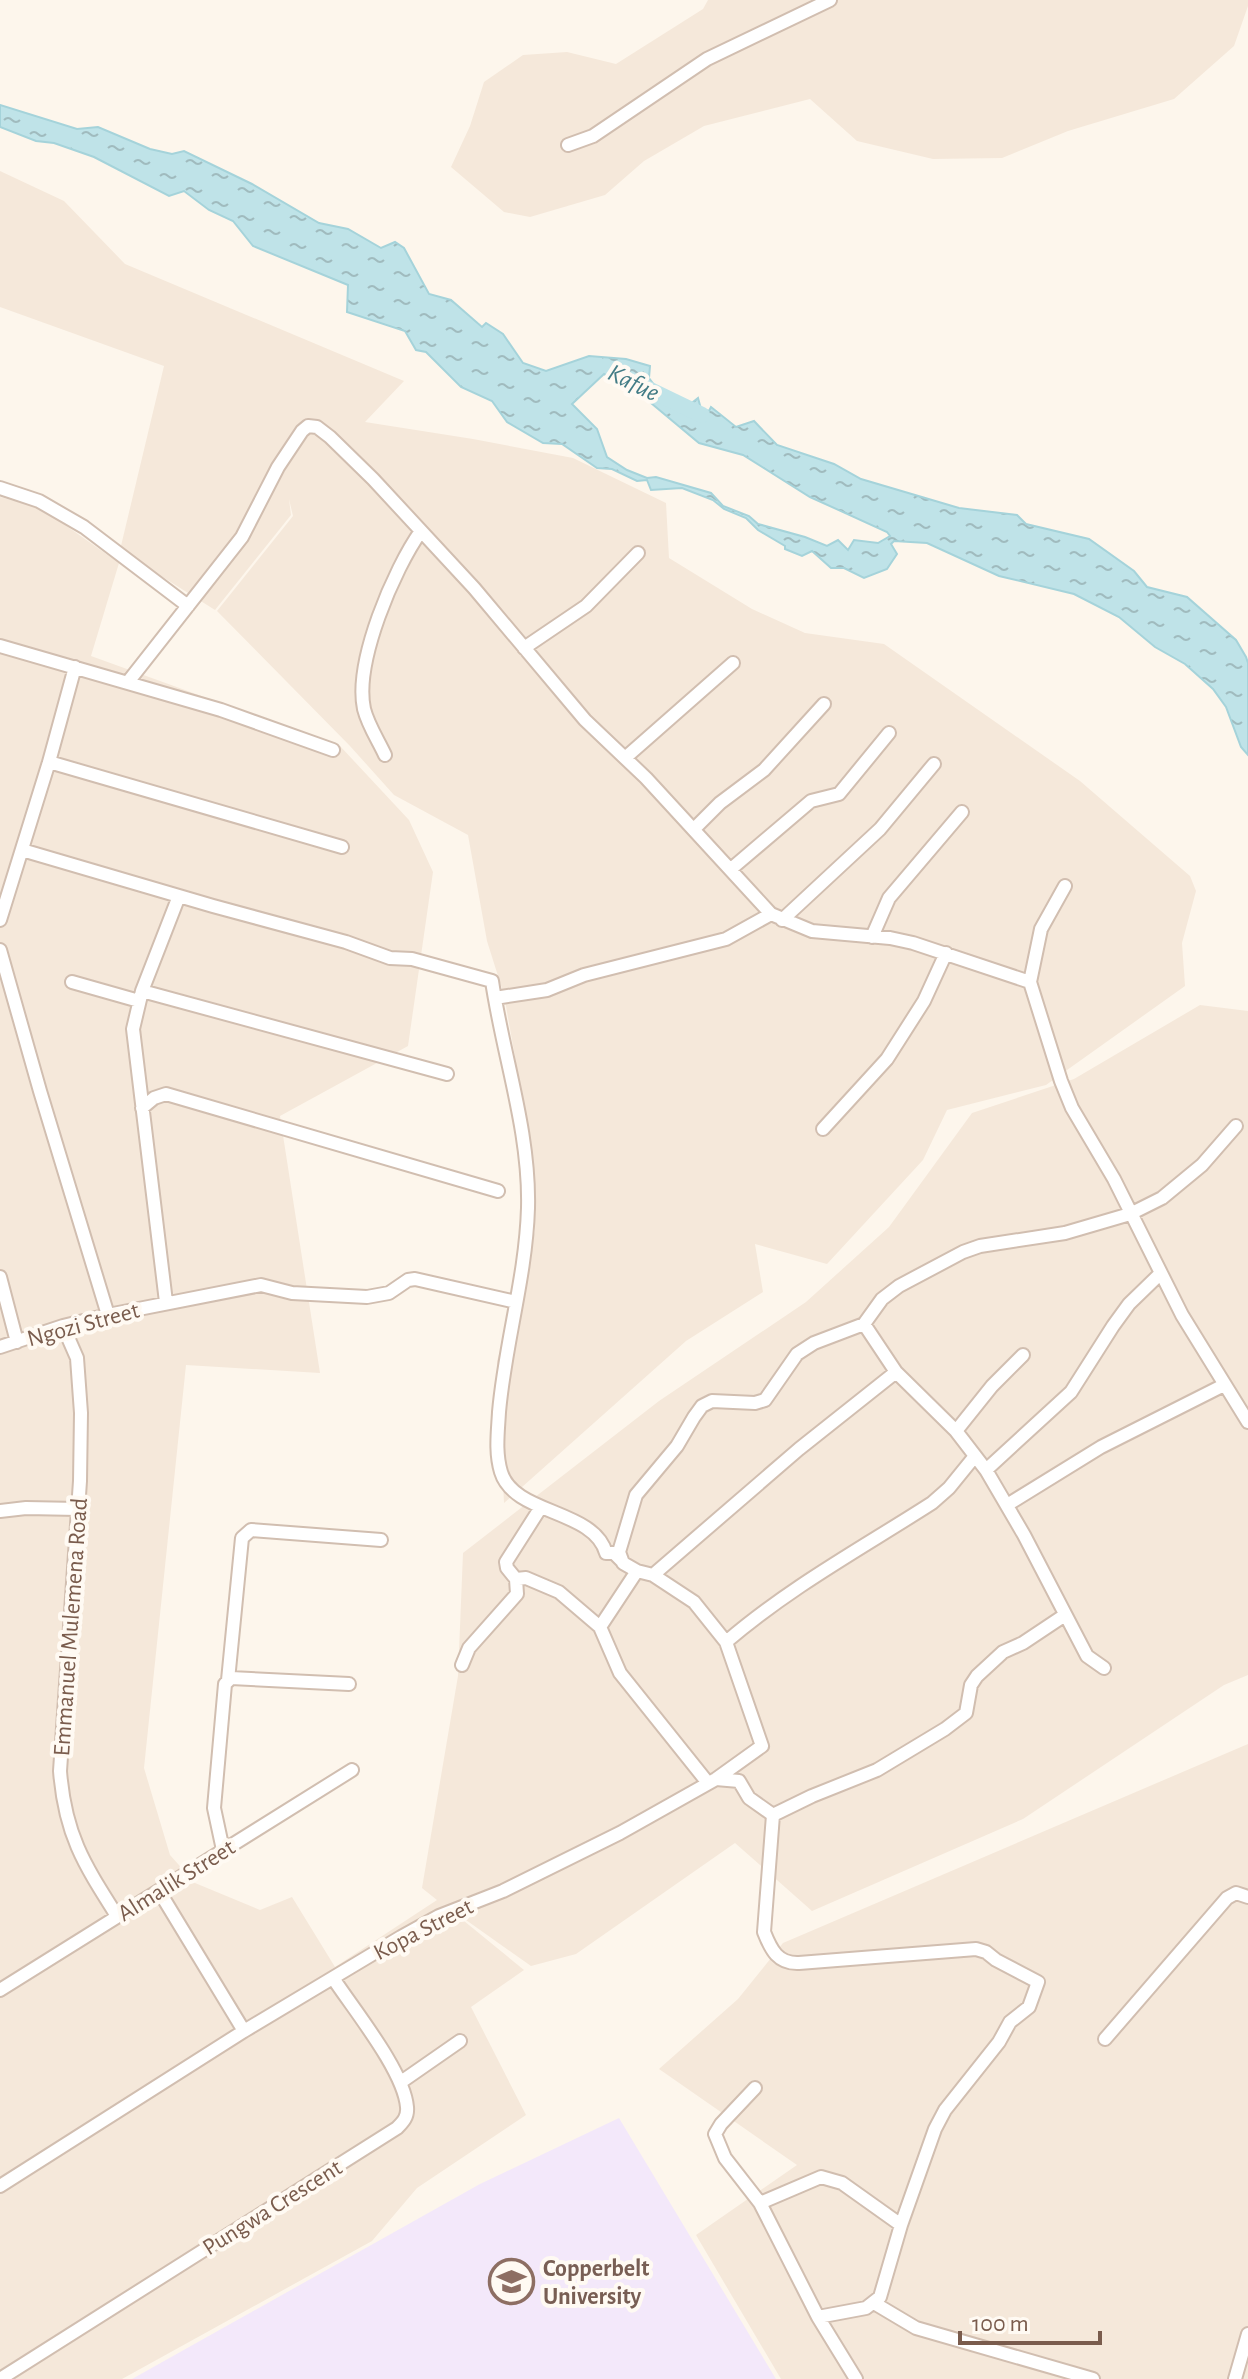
<svg xmlns="http://www.w3.org/2000/svg" width="1248" height="2379" font-family="'Alegreya Sans',sans-serif">
<style>
.residential{fill:#f5e8da}
.education{fill:#f3e8fa}
.water{fill:url(#water-ripples);stroke:#a5d3da;stroke-width:2;fill-rule:evenodd}
.lines{fill:none;stroke-linecap:round;stroke-linejoin:round}
.river{stroke:#bfe3e8;stroke-width:16}
.minor-casing{stroke:#d1beb0;stroke-width:16}
.minor{stroke:#fff;stroke-width:12}
.labels{text-anchor:middle;stroke-width:8;stroke-linejoin:round;paint-order:stroke}
.street-label{font-size:24px;fill:#7a5c4d;stroke:#fffaf3}
.education-label{font-size:24px;font-weight:bold;fill:#785e54;stroke:#fffaf3;text-anchor:start}
.water-label{font-size:26px;font-style:italic;fill:#437c86;stroke:#fffaf3}
</style>
<defs>
<pattern id="water-ripples" width="26" height="14" patternUnits="userSpaceOnUse" patternTransform="scale(2)"><rect width="26" height="14" fill="#bfe3e8"/><path d="M2 4q2-2 4 0t4 0M15 11q2-2 4 0t4 0" fill="none" stroke="#a0bbbe"/></pattern>
</defs>
<rect width="100%" height="100%" fill="#fdf6ec"/>
<path class="residential" d="M708,0H1248V6L1234,46L1174,99L1068,131L1002,158L933,159L857,141L810,99L704,126L644,161L605,195L530,217L504,212L451,167L470,126L484,82L523,55L567,52L616,64L703,9Z
M0,171L64,201L125,264L404,381L365,422L473,439L573,458L666,503L669,558L752,609L805,633L884,644L1080,781L1190,876L1196,891L1182,943L1185,986L1046,1085L947,1110L923,1160L827,1264L755,1244L763,1292L686,1341L504,1503L497,1361L535,1231L515,1057L504,995L487,941L468,835L394,795L350,746L217,611L293,516L289,499L291,515L215,610L120,550L164,366L0,307Z
M0,497L41,508L119,563L91,656L340,746L409,820L433,872L408,1046L280,1116L320,1373L186,1365L144,1768L170,1855L195,1883L260,1910L292,1897L335,1967L437,1900L422,1888L458,1676L463,1553L659,1401L806,1302L889,1227L972,1113L1074,1079L1200,1005L1248,1011V1675L1224,1685L1023,1819L812,1911L735,1843L576,1954L531,1966L442,1903L524,1970L471,2007L526,2115L417,2188L372,2241L122,2379H0Z
M1248,1744V2379H781L696,2235L797,2165L659,2069L738,1999L783,1943Z"/>
<path class="education" d="M619,2118L776,2379H132L480,2184Z"/>
<path class="water" d="M0,105L77,129L98,127L150,149L172,154L184,151L252,184L319,223L348,229L381,248L395,242L404,248L429,294L451,300L482,327L486,323L503,334L523,363L546,371L589,356L626,359L650,366L649,378L666,401L688,406L698,398L701,409L709,411L711,407L736,427L754,421L777,445L834,464L861,479L959,508L1017,515L1026,524L1089,539L1134,571L1147,587L1187,597L1236,640L1246,657L1248,663V755L1241,747L1226,707L1213,689L1185,664L1155,647L1119,617L1074,594L999,576L927,543L894,541L891,544L897,554L887,569L864,578L844,568H831L812,551L802,556L785,549V546L758,530L746,518L724,509L713,500L682,488L651,490L647,480L637,481L612,469L597,468L562,444L543,443L507,422L492,401L461,387L426,352L416,350L405,331L347,312L348,285L253,246L233,221L209,210L184,191L169,196L94,157L54,143L36,141L0,127ZM604,374L639,393L699,443L743,455L810,497L887,532L890,536L878,543L854,540L848,550L838,540L827,546L805,537L758,524L749,516L723,506L711,493L656,477L647,478L627,470L607,457L597,429L572,404Z"/>
<g class="lines">
<path class="river" d="M644,387L702,415"/>
<defs>
<path id="minor" d="M568,145L593,136L707,59L830,0
M0,488L39,501L84,527L188,606
M0,646L221,710L333,750
M524,648L586,606L638,553
M128,682L242,537L278,467L302,431L308,426L317,427L330,437L373,479L474,588L585,720L646,778L771,914L812,931L890,938L913,943L1030,982L1061,1081L1072,1108L1114,1179L1182,1315L1248,1422
M385,755C378,740 368,725 364,709C354,662 394,569 421,531
M625,758L733,663
M49,762L342,847
M694,829L720,803L764,770L824,704
M22,850L213,906L346,942L390,958L412,959L492,981C503,1056 530,1131 528,1208C526,1277 505,1343 499,1412C498,1432 495,1452 501,1472C514,1515 594,1509 606,1553H614L623,1562
M731,869L811,801L839,794L889,733
M0,920L49,762L75,667
M782,920L880,829L934,764
M872,937L889,898L962,812
M0,950L40,1091L108,1315
M72,982L139,1001
M1030,982L1041,929L1065,886
M142,991L447,1074
M495,998L547,990L584,975L726,939L771,914
M142,1108L154,1098L166,1094L498,1191
M823,1129L887,1059L924,1001L946,953
M0,1277L17,1342
M166,1302L133,1029L142,991L179,896
M864,1324L896,1372L956,1431L986,1470L1024,1535L1087,1656L1104,1668
M63,1326L77,1358L81,1413L80,1481L60,1771C65,1835 84,1864 117,1916
M0,1347L63,1326L108,1315L261,1285L292,1293L367,1297L389,1293L408,1280L415,1279L516,1302
M956,1431L992,1386L1023,1355
M986,1470L1071,1392L1113,1326L1129,1304L1161,1273
M1007,1505L1101,1447L1224,1385
M0,1511L26,1508L78,1509
M653,1575L799,1449L896,1372
M516,1579L507,1568L506,1562L541,1507
M600,1627L637,1571
M726,1642C790,1587 862,1548 932,1503L949,1488L975,1456
M462,1665L469,1648L517,1594L516,1579L526,1578L559,1592L600,1627L620,1673L708,1783
M228,1680L242,1538L251,1530L381,1540
M716,1779L739,1781L749,1798L773,1815
M773,1815L764,1932C771,1950 778,1964 799,1963L976,1949L986,1952L996,1960L1038,1982L1029,2007L1010,2022L999,2042L945,2110L935,2129L901,2225L880,2297L866,2308L818,2317
M773,1815L812,1796L877,1770L945,1729L966,1713L971,1685L977,1676L1003,1652L1023,1643L1065,1615
M223,1850L214,1808L225,1684L231,1678L349,1684
M159,1891L244,2031
M0,1990L352,1770
M1105,2039L1227,1898L1236,1893L1248,1897
M401,2082L460,2041
M755,2088L721,2124L715,2134L725,2158L760,2203L818,2317L856,2379
M0,2186L244,2031L401,1937L439,1916L503,1891L620,1833L716,1779L762,1746L726,1642L694,1602L653,1575L637,1571L623,1563L619,1552L636,1495L677,1446L694,1417L702,1406L712,1401L755,1403L765,1400L797,1354L814,1343L864,1324L882,1299L899,1286L963,1252L980,1246L1065,1233L1130,1214L1162,1198L1202,1165L1236,1126
M760,2203L821,2177L842,2183L901,2225
M874,2303L916,2328L1093,2379
M0,2379L397,2128C403,2122 408,2117 407,2107C404,2071 354,2010 333,1978
M1235,2379L1248,2334"/>
</defs>
<use href="#minor" class="minor-casing"/>
<use href="#minor" class="minor"/>
</g>
<defs>
<symbol id="university-ring" viewBox="-11 -11 22 22"><circle r="9.5" fill="#fffaf3" stroke="#8d6e63" stroke-width="1.5"/><path d="M0-5L7-2L0 1L-7-2ZM-4 1L0 2.5L4 1V4Q0 6-4 4Z" fill="#8d6e63"/></symbol>
</defs>
<g fill-rule="evenodd">
<use href="#university-ring" x="486" y="2256" width="51" height="51"/>
</g>
<g class="labels">
<g class="street-label">
<text transform="translate(83 1324) rotate(-15)" y="8">Ngozi Street</text>
<text transform="translate(70 1627) rotate(-86)" y="8">Emmanuel Mulemena Road</text>
<text transform="translate(176 1880) rotate(-32)" y="8">Almalik Street</text>
<text transform="translate(423 1929) rotate(-27)" y="8">Kopa Street</text>
<text transform="translate(272 2207) rotate(-32)" y="8">Pungwa Crescent</text>
</g>
<g class="education-label">
<text x="543" y="2276">Copperbelt<tspan x="543" dy="28">University</tspan></text>
</g>
<g class="water-label">
<text transform="translate(634 382) rotate(26)" y="9">Kafue</text>
</g>
</g>
<path d="M960 2331v12h140v-12" fill="none" stroke="#7a5c4d" stroke-width="4"/>
<text x="972" y="2331" font-size="24" fill="#7a5c4d" stroke="#fffaf3" stroke-width="6" paint-order="stroke">100 m</text>
</svg>
